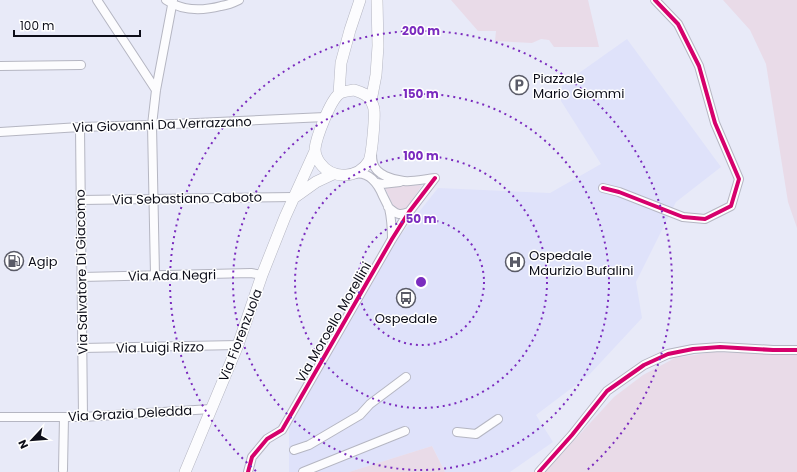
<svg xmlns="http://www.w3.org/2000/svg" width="797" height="472" font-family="Poppins,sans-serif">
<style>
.built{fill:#dfe2fa}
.green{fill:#e9dbe8}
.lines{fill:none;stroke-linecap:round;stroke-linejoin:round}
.street-casing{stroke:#b5b6c2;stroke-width:10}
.secondary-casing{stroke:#b5b6c2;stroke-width:12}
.street{stroke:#fcfcfe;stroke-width:8}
.secondary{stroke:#fcfcfe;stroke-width:11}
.cycleway-casing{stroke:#fff;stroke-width:6}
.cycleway{stroke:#d6006c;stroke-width:4}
.ring{fill:none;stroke:#7b2cbf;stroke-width:2;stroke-dasharray:2 4}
.labels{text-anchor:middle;stroke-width:3;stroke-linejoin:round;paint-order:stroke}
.poi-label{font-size:13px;fill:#0d0e19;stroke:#fff;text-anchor:start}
.street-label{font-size:13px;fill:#0d0e19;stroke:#fff}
.centre{fill:#7b2cbf;stroke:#fff;stroke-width:2}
.ring-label{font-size:12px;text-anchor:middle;font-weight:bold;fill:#7b2cbf;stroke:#fff;stroke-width:3;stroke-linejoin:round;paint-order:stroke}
</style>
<rect width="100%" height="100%" fill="#e8eaf8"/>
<path class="built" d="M627,39L721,167L676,202L636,282L642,318L589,375L536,415L553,442L510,472H445L432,446L349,472H289V423L360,305L395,242L438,188L550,193L601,164L561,101L562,85Z"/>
<path class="green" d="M451,0H588L599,47H554L549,40L541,39L532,43L495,41L496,31H478Z
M723,0H797V228L788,202L766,64L750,30Z
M422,185L410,204L402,212L395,209L386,190V187Z
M713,352L797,354V472H545L614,397L643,375L675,358Z
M432,446L445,472H349Z"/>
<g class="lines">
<defs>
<path id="street" d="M97,0L156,90
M166,0C182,11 202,11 221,6C228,5 233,3 239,0
M0,66L81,65
M80,127L83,417
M0,132L80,127L152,125L325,117
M372,154C372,156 372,160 373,163C376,175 393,180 404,181C413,182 425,179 435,178
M354,174C369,171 378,184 383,196C385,200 387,204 389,208C391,217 392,228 392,239
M377,183L382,184L400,182
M603,188L619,192L683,217L705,219L731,206L739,179L715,123L699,66L678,24L655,0
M81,200L294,197
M388,207C396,214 399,216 409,212
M155,275L152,125L156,90L173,0
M82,277L251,273L262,275
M82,348L238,345
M0,417H83L211,409
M457,432L476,434L498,419
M294,450L309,445L360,415L370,404L406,377
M63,470L64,417
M248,472L252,457L267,439L282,430L392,239L409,212L435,178
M303,472L405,431
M539,472L572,435L607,391L644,365L668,354L693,349L720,347L773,350H797"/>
<path id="secondary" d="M354,90C360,92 368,94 371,101C372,103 374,107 374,110C375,118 372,154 369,161C358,179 332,180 320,163C317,159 315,154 315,149C316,138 330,101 339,94C343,91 349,91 354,90Z
M339,94L341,63L350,30L360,0
M371,101L376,75L378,46L377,0
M295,197L316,182L333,174
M185,472L238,345L262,275L285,217L315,151"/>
</defs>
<use href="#street" class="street-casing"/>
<use href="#secondary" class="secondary-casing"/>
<use href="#street" class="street"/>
<use href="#secondary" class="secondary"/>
<defs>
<path id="cycleway" d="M603,188L619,192L683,217L705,219L731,206L739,179L715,123L699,66L678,24L655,0
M248,472L252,457L267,439L282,430L392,239L409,212L435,178
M539,472L572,435L607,391L644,365L668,354L693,349L720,347L773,350H797"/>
</defs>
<use href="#cycleway" class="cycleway-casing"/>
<use href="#cycleway" class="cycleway"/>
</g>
<g class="ring">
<circle cx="421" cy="282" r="63"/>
<circle cx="421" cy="282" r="126"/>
<circle cx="421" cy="282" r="188"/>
<path d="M256 471A251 251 0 1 1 586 471"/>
</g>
<defs>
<symbol id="parking-ring" viewBox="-11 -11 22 22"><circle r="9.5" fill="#fff" stroke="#5a5b67" stroke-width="1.5"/><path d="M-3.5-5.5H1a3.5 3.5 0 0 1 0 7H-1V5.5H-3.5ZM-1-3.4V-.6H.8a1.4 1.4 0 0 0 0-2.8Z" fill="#5a5b67"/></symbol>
<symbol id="fuel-ring" viewBox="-11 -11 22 22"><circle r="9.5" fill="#fff" stroke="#5a5b67" stroke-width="1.5"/><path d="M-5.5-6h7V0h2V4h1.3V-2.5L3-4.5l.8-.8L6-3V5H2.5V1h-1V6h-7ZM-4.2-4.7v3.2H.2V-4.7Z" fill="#5a5b67"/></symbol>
<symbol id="hospital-ring" viewBox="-11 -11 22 22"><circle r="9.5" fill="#fff" stroke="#5a5b67" stroke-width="1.5"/><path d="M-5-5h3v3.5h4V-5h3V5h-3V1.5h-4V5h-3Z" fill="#5a5b67"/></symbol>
<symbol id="bus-ring" viewBox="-11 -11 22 22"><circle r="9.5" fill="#fff" stroke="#5a5b67" stroke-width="1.5"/><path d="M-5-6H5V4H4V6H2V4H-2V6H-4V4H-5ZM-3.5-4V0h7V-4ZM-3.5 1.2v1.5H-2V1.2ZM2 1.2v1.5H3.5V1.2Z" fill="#5a5b67"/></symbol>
</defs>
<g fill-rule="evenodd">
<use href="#parking-ring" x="508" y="74" width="22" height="22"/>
<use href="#fuel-ring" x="3" y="250" width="22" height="22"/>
<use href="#hospital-ring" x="504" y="251" width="22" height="22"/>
<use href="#bus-ring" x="395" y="287" width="22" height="22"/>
</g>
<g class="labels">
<g class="poi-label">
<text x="533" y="83">Piazzale<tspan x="533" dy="15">Mario Giommi</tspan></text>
<text x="529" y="260">Ospedale<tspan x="529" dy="15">Maurizio Bufalini</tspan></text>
<text x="28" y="266">Agip</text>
<text x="406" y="323" text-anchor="middle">Ospedale</text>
</g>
<g class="street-label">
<text transform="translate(162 124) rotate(-2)" y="5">Via Giovanni Da Verrazzano</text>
<text transform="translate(187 198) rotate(-1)" y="5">Via Sebastiano Caboto</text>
<text transform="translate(81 272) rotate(-91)" y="5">Via Salvatore Di Giacomo</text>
<text transform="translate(172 275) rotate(-1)" y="5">Via Ada Negri</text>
<text transform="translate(333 322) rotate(-60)" y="5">Via Moroello Morellini</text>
<text transform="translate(240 335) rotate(-69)" y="5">Via Fiorenzuola</text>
<text transform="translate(160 347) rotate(-1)" y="5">Via Luigi Rizzo</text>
<text transform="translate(130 413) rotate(-3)" y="5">Via Grazia Deledda</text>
</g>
</g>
<circle cx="421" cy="282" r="6" class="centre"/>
<g class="ring-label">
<text x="421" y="35">200 m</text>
<text x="421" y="98">150 m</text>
<text x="421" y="160">100 m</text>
<text x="421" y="223">50 m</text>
</g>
<g transform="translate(32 440) rotate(244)" stroke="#ffffff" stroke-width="3" paint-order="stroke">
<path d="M0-3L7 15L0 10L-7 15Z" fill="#0d0e19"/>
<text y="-6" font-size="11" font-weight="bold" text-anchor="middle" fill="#0d0e19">N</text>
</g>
<path d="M14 30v6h126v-6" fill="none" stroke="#0d0e19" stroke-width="2"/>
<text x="20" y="30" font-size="12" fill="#0d0e19" stroke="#ffffff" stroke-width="3" paint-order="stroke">100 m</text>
</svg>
